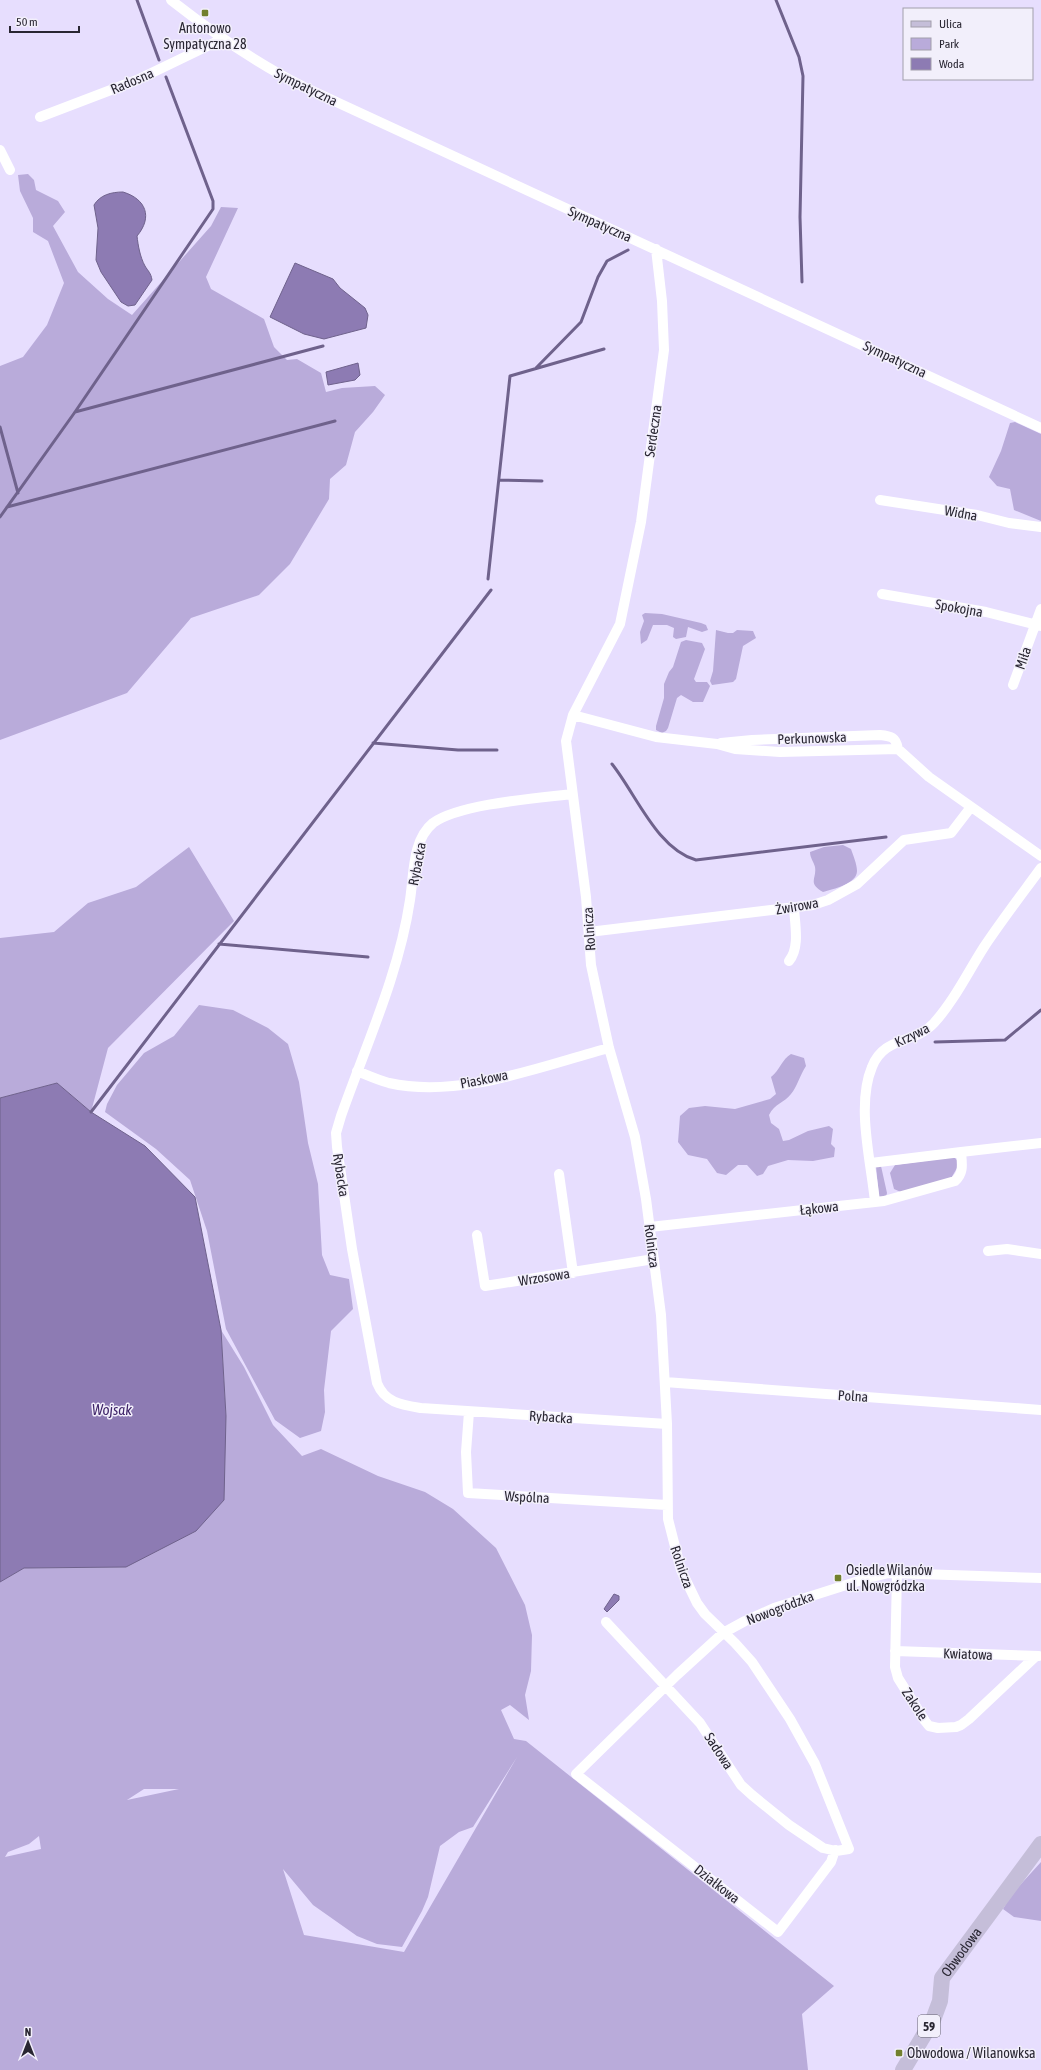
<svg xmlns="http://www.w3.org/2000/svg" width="1041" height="2070" font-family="'Asap Condensed',sans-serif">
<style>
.green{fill:#b9abda;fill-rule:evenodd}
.water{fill:#8d7bb3;stroke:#6f628c}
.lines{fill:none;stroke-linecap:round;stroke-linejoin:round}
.stream{stroke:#6f628c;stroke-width:3}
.street{stroke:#fff;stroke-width:10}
.primary{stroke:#c5bed9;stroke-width:16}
.poi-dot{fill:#72802e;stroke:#f2effb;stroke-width:1.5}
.labels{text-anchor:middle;stroke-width:3;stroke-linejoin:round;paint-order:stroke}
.shield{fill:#f2effb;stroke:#65626e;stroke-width:1}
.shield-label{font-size:13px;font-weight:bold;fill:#292632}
.poi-label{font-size:14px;fill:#292632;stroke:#f2effb;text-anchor:start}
.street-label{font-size:14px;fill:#292632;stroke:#f2effb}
.water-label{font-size:15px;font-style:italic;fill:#3f2468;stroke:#f2effb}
</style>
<rect width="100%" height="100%" fill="#e7defe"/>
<path class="green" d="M28,174L34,180L36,190L58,201L65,212L53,226L78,272L108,299L132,315L211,226L221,207L238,208L206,277L211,289L264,319L274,347L287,360L297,359L321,373L326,392L342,388L375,386L385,395L373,412L355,432L346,465L330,479L329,499L290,564L259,595L191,618L127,693L0,740V366L23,357L47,325L64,283L48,241L33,232V218L20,191L18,175Z
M1015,422L1041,434V521L1014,510L1010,489L997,486L989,477L1001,451L1010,423Z
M645,613L662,614L701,623L706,625L708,630L702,632L688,627L686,637L676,639L673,637L674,628L667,625H653L647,640L641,644L640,632L644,621L642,615Z
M716,630L728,633H733L737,630L753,631L756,638L743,646L736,679L733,682L712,685L710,681L713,671Z
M686,640L702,643L705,649L694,679L696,682H707L710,686L703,702H693L681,695L677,698L668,728L666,731L662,733L656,730V726L664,698V684L669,672L673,667L681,642Z
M843,845L851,849C853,855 857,864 857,871C857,884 833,889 823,892C807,883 817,879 815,867C814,862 810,858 810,852L824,847Z
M189,847L234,921L108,1048L91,1112L57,1083L0,1098V938L54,932L88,903L136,887Z
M199,1005L233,1010L268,1028L288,1044L299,1082L308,1143L318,1184L322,1255L330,1275L349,1279L353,1309L331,1331L324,1390L325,1412L321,1431L300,1438L275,1420L226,1329L207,1231L190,1180L156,1149L105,1112L107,1104L117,1085L144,1053L174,1036Z
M791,1054L804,1058L806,1066C800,1075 797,1087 791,1094C784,1103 775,1103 769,1115L771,1123L779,1129L783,1141L789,1140L808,1131L829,1126L833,1129L831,1144L835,1148L834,1157L813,1161L788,1160L768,1166L763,1174L757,1176L747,1165H738L726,1175L717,1173L707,1159L688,1155L678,1142L680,1116L689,1108L705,1106L735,1109L770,1099L776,1094L771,1077C780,1070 782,1059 791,1054Z
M954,1157L957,1160V1168L950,1180L903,1193L894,1189L890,1173L895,1165Z
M876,1166H881L887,1193L886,1197L879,1198Z
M221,1330L244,1367L273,1425L302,1456L321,1449L378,1476L425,1492L453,1509L496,1548L525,1605L532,1635L531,1671L525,1695L529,1720L510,1705L501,1710L514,1739L526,1741L834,1986L802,2014L808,2070H0V1582L24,1568L126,1567L226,1416ZM517,1757L404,1952L304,1935L283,1869L313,1905L357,1936L377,1944L402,1947L422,1911L428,1897L440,1846L459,1832L473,1827ZM144,1789H179L127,1800ZM39,1836L41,1849L5,1857L8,1852L29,1844Z
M1041,1862V1921L1014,1917L1003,1909L1011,1895Z"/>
<path class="water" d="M123,192C146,199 153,217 137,236C138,245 140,257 145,266C148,271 151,273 152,280L135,305L128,306L121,302L101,272L96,260L98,228L94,205C100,195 111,192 123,192Z
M295,263L333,279L340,288L365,308L368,315L366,328L324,339L304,334L270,317Z
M358,363L360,375L355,380L328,385L326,372Z
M57,1083L91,1112L145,1146L195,1197L221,1330L226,1416L224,1500L196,1531L126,1567L24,1568L0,1582V1098Z
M614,1594L619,1596V1600L607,1612L604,1609Z"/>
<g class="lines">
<path class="stream" d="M137,0L159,60
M776,0L799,57L803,76L800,217L802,282
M536,368L581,322L598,277L607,261L628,250
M75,412L323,346
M0,427L18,493
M500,480L542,481
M7,507L335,421
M0,517L75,412L213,209V201L166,77
M488,579L510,376L604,349
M373,743L458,750H497
M612,764C636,794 657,849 696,860L886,837
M219,944L368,957
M935,1042L1005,1040L1041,1010
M91,1112L491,590"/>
<path class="street" d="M171,0C213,33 256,63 304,87L1041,428
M40,117L137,80L222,39
M0,150L10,170
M880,500L977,515L1009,523L1041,527
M882,594L986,612L1041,626
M1013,685L1041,609
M573,715L656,737L717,744L735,749L780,752L898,749L929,777L1041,856
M721,743L752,740L880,735C891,736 896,737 898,749
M572,794C538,798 459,804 433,823C412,840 414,875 410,900C399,974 366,1045 341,1116L336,1133L337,1147L352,1249L377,1383C385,1403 402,1405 421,1408L667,1424
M589,932L813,905L828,900L857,884L904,840L951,833L971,807
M789,961C800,948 795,925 794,908
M357,1071C367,1075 378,1080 389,1083C460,1099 541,1066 609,1048
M871,1163L961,1152
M559,1174L573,1273
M875,1202C871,1161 856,1105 872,1067C884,1036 915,1044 934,1023C954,1001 968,972 984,947C1002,920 1022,894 1041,868
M650,1227L884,1201L955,1181C964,1173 962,1164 961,1152L1041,1143
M477,1235L485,1286L654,1259
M988,1251L1007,1249L1041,1254
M665,1382L1041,1410
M469,1412L466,1452L468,1493L667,1505
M897,1573L895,1667L898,1678L925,1721L929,1726L938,1728L956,1727L961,1725L969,1719L1036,1656
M606,1622L700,1723L741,1785L752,1795L789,1825L823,1848L836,1851L849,1849L815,1764L790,1719L752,1662L735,1643L705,1614L697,1603L681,1570L668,1519L667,1424L661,1315L646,1199L635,1137L609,1048L591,965L586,897L566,741L573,715L620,624L641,522L664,350L662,301L656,249
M895,1651L1039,1656
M835,1850L831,1862L778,1932L576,1774L677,1675L723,1633L745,1621L774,1608L868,1578L889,1573L1041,1578"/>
<path class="primary" id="s1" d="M903,2070L933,2020L940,2001L942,1978L1041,1844"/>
</g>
<g class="poi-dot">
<rect x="201" y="9" width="8" height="8" rx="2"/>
<rect x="834" y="1574" width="8" height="8" rx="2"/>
<rect x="895" y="2049" width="8" height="8" rx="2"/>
</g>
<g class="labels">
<rect class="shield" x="918" y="2015" width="22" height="22" rx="3"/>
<g class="shield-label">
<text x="929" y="2031">59</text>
</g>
<g class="poi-label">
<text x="205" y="33" text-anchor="middle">Antonowo<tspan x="205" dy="16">Sympatyczna 28</tspan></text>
<text x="846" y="1575">Osiedle Wilanów<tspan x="846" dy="16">ul. Nowgródzka</tspan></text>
<text x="907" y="2058">Obwodowa / Wilanowksa</text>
</g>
<g class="street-label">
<text transform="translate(132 81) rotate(-23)" y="5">Radosna</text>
<text transform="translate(306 87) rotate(26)" y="5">Sympatyczna</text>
<text transform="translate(600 224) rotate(24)" y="5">Sympatyczna</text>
<text transform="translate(895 359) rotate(25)" y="5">Sympatyczna</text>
<text transform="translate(653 431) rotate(-82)" y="5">Serdeczna</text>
<text transform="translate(961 513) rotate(10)" y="5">Widna</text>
<text transform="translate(959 608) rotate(10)" y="5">Spokojna</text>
<text transform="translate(1023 658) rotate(-71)" y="5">Miła</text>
<text transform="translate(812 738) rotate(-2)" y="5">Perkunowska</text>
<text transform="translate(417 864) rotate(-79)" y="5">Rybacka</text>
<text transform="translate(797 906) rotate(-10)" y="5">Żwirowa</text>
<text transform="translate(589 929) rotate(-94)" y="5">Rolnicza</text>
<text transform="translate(912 1035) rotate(-26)" y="5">Krzywa</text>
<text transform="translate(484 1079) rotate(-11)" y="5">Piaskowa</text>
<text transform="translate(341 1175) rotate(81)" y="5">Rybacka</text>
<text transform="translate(819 1208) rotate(-6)" y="5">Łąkowa</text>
<text transform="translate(652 1246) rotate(83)" y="5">Rolnicza</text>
<text transform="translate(544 1277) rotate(-9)" y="5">Wrzosowa</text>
<text transform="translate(853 1396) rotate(4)" y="5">Polna</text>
<text transform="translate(551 1417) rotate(4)" y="5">Rybacka</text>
<text transform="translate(527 1497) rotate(3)" y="5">Wspólna</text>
<text transform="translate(682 1567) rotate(71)" y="5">Rolnicza</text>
<text transform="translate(780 1608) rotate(-21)" y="5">Nowogródzka</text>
<text transform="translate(968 1654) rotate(2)" y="5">Kwiatowa</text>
<text transform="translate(915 1704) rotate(57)" y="5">Zakole</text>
<text transform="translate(719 1751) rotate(57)" y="5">Sadowa</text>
<text transform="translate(717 1884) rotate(38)" y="5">Działkowa</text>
<text dy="5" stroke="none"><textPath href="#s1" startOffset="134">Obwodowa</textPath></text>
</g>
<g class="water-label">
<text x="112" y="1415">Wojsak</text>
</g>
</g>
<rect x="903" y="8" width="130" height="72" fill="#f2effb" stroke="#a29fab"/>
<rect x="911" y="21" width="20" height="6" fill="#c5bed9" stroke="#a29fab"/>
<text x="939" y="28" font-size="12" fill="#292632">Ulica</text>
<rect x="911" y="38" width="20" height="12" fill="#b9abda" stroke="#a29fab"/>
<text x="939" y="48" font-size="12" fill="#292632">Park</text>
<rect x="911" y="58" width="20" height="12" fill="#8d7bb3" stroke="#a29fab"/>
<text x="939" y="68" font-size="12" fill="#292632">Woda</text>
<g transform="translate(28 2042)" stroke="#f2effb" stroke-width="3" paint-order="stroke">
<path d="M0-3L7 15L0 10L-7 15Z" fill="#292632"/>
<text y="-6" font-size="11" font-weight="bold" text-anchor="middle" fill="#292632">N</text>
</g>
<path d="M10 26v6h69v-6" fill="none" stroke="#292632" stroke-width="2"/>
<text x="16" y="26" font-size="12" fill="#292632" stroke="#f2effb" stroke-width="3" paint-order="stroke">50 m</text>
</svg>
